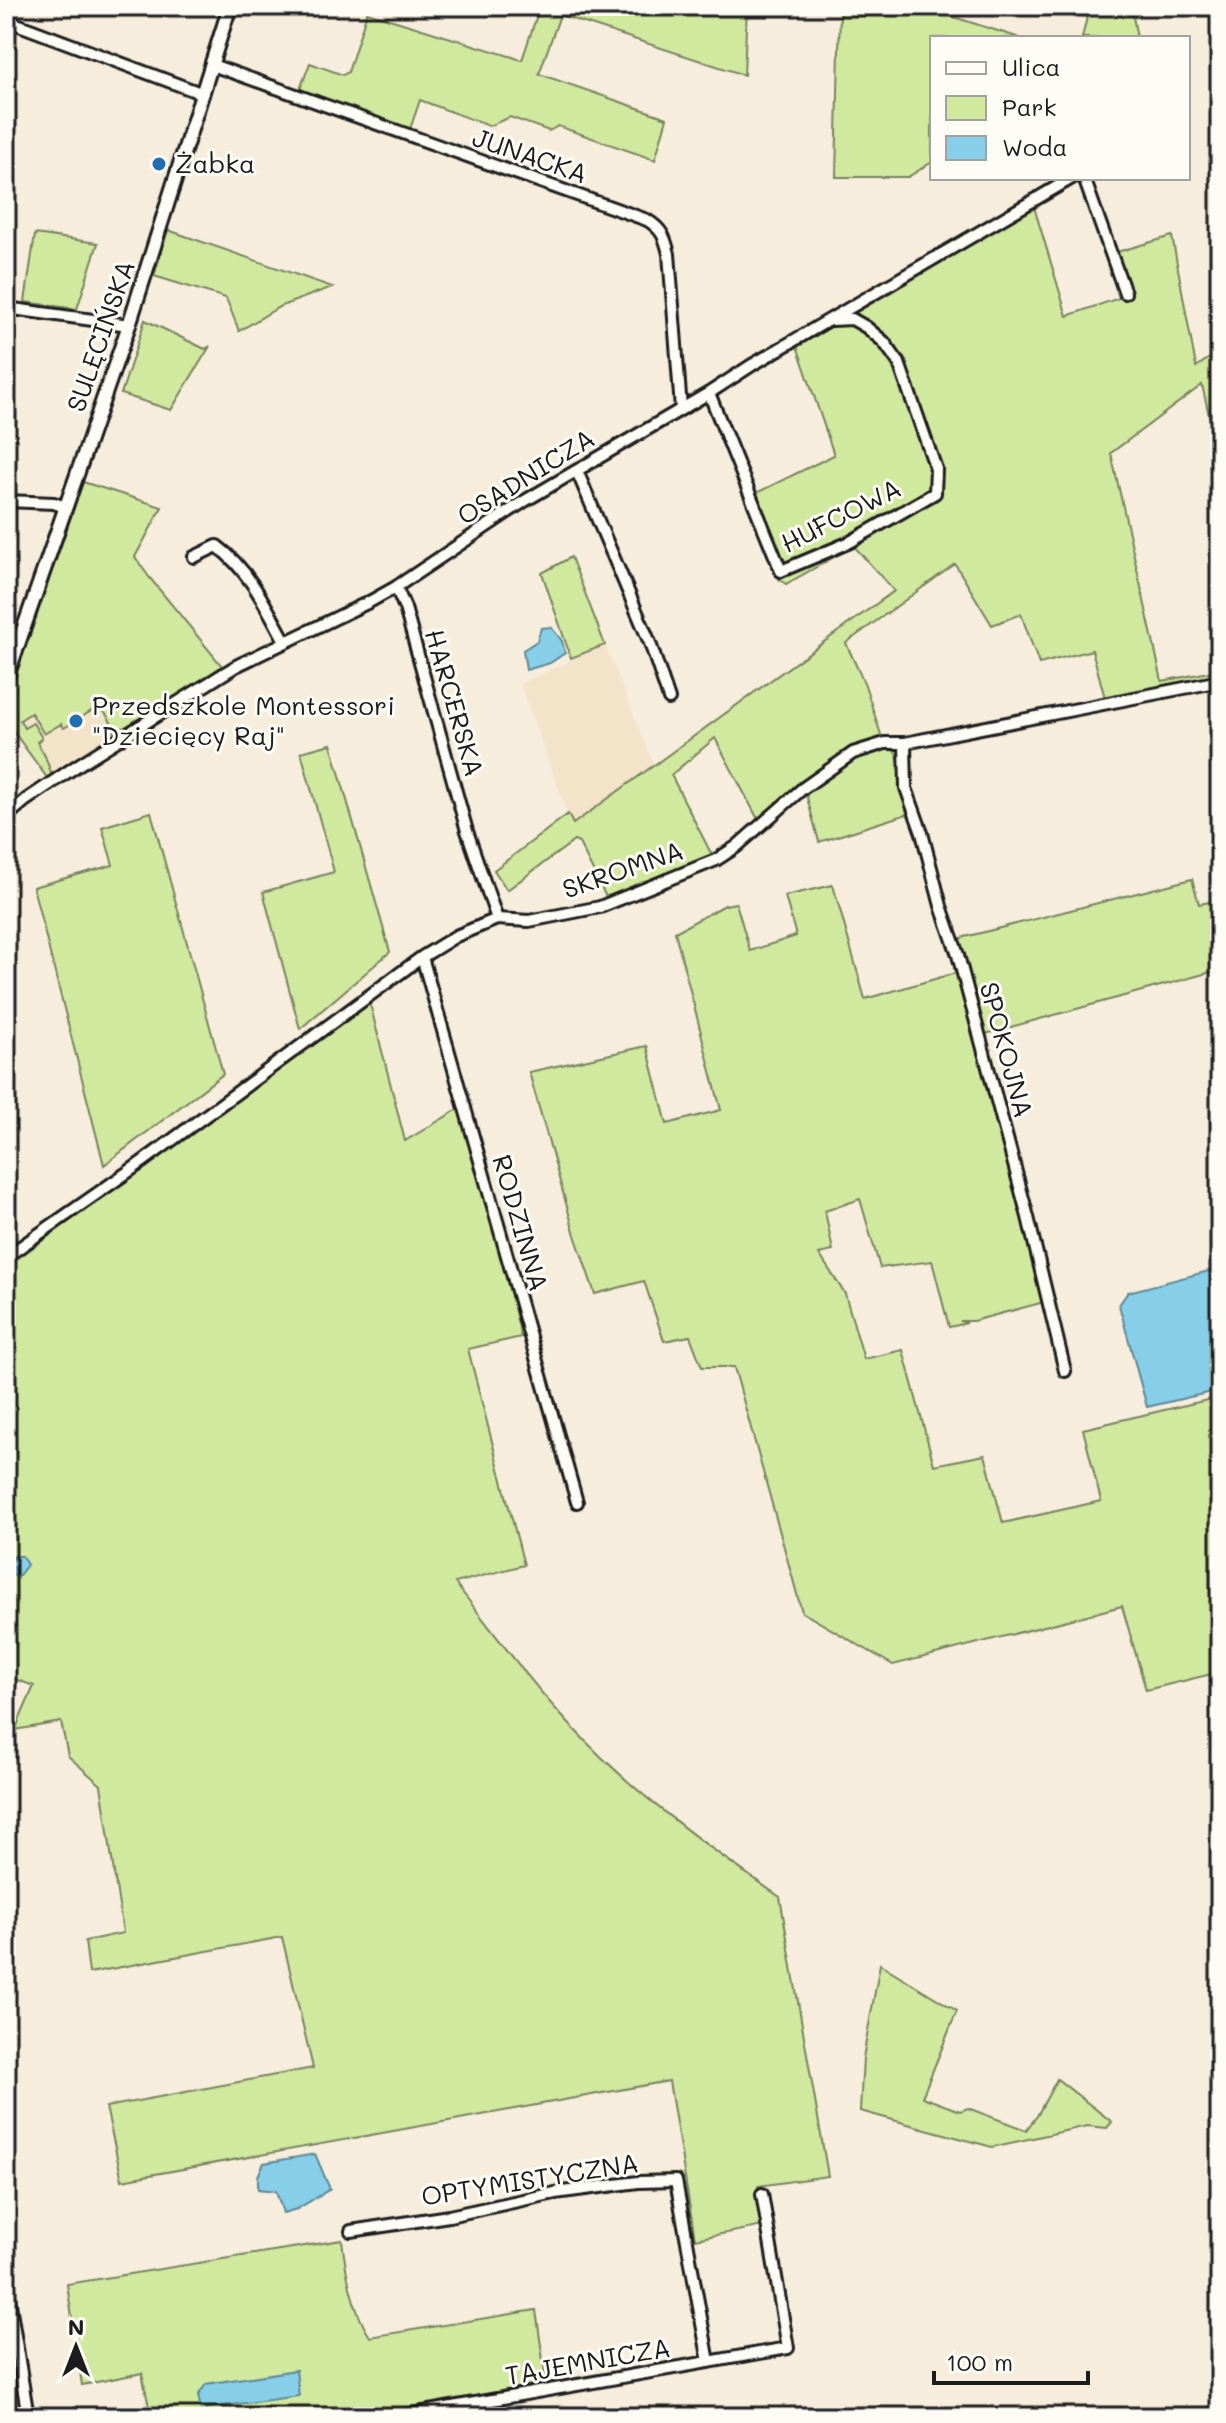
<svg xmlns="http://www.w3.org/2000/svg" width="1226" height="2423" font-family="Mali,sans-serif">
<style>
.built{fill:#f3e3c9}
.green{fill:#d1e99f;stroke:#76825e;stroke-width:2}
.water{fill:#87cfe8;stroke:#5c8796;stroke-width:2}
.lines{fill:none;stroke-linecap:round;stroke-linejoin:round}
.minor-casing{stroke:#1c1c1c;stroke-width:16}
.tertiary-casing{stroke:#1c1c1c;stroke-width:18}
.minor{stroke:#fdfcf7;stroke-width:10}
.tertiary{stroke:#fdfcf7;stroke-width:12}
.poi-dot{fill:#1f6fb2;stroke:#fdfcf7;stroke-width:3}
.labels{text-anchor:middle;stroke-width:6;stroke-linejoin:round;paint-order:stroke}
.street-label{font-size:26px;fill:#1c1c1c;stroke:#fdfcf7}
.poi-label{font-size:26px;fill:#1c1c1c;stroke:#fdfcf7;text-anchor:start}
</style>
<rect width="100%" height="100%" fill="#f7eddc"/>
<filter id="ink" filterUnits="userSpaceOnUse"><feTurbulence type="fractalNoise" baseFrequency=".0125" numOctaves="2"/><feDisplacementMap in="SourceGraphic" scale="16" xChannelSelector="R" yChannelSelector="G"/><feConvolveMatrix kernelMatrix="1 2 1 2 8 2 1 2 1" color-interpolation-filters="sRGB"/></filter>
<g filter="url(#ink)">
<path class="built" d="M605,645L654,765L572,825L520,684Z
M34,653L170,703L48,779L9,726Z"/>
<path class="green" d="M540,6H747L744,75L560,15L539,74L667,118L655,160L558,126L549,131L510,117L489,126L420,100L408,135L299,92L310,63L343,75L348,72L367,12L522,60Z
M830,6H919L1020,38H932V162L908,177H836L840,9Z
M1058,6H1131L1137,38H1082L1087,17Z
M1034,207L1067,316L1131,294L1117,252L1172,236L1196,367L1220,351V462L1202,385L1111,453L1162,681L1220,670V686L1108,709L1092,650L1039,664L1021,614L992,625L955,564L846,643L865,685L883,741L897,754L910,813L819,842L805,790L761,825L715,738L671,775L715,861L609,903L579,843L574,841L507,890L494,870L568,814L573,824L894,591L854,546L786,584L779,579L750,496L834,455L795,340Z
M168,230L332,287L279,307L239,331L226,298L154,276Z
M35,234L98,243L77,309L25,302Z
M145,320L205,349L210,346L171,410L121,394Z
M83,482L162,507L135,557L149,577L222,666L170,703L116,737C114,726 107,712 98,707L64,728L61,724L44,734L31,713L20,720L24,728L33,723L42,738L37,742L45,756L52,776L48,779L10,727L6,735V704Z
M571,557L605,645L571,658L542,573Z
M331,744L390,952L300,1029L263,892L334,872L301,752Z
M151,812L223,1074L104,1165L33,887L113,865L102,827Z
M1192,879L1199,904L1220,900V987L1215,971L978,1036L1048,1301L973,1321H960L967,1323L949,1327L932,1261L880,1268L860,1199L825,1211L833,1251L819,1254L845,1294L864,1359L903,1350L934,1465L985,1455L1003,1523L1101,1501L1083,1429L1220,1397V1672L1146,1690L1122,1606L893,1665L802,1612L734,1367H702L690,1336L664,1341L644,1281L595,1294L575,1235L529,1072L647,1046L667,1124L721,1110L675,932L725,905L736,903L750,951L796,936L785,896L833,885L865,999L966,970L957,939Z
M370,1004L405,1141L467,1104L521,1337L468,1349L524,1565L455,1583C493,1631 529,1681 571,1726C632,1792 706,1846 780,1897L828,2176L758,2186L763,2226L695,2239L669,2081L122,2180L106,2107L313,2068L282,1937L89,1973L85,1941L123,1933L101,1785L68,1756L61,1722L15,1730L34,1686L15,1679L6,1680V1267Z
M880,1964L957,2011L922,2097L960,2111L968,2108L1026,2130L1037,2116L1057,2079L1112,2122L1107,2128L1087,2126L992,2147L860,2111L863,2058Z
M342,2240C346,2273 352,2309 370,2337L536,2310L546,2382L373,2417H151L142,2373L82,2385L67,2284Z"/>
<path class="water" d="M551,627L562,641L565,653L550,663L526,670L523,650L537,641L541,628Z
M1220,1268V1390L1147,1407L1119,1305L1128,1292Z
M15,1556H22L27,1565L19,1575L6,1576V1564Z
M315,2154L330,2189L297,2209L283,2213L276,2191L258,2189V2176L264,2163Z
M296,2370L299,2396L201,2409L198,2396L206,2384Z"/>
<g class="lines">
<defs>
<path id="minor" d="M6,20L203,94
M212,65L647,220C662,229 665,237 669,254L681,409
M1084,178L1125,293
M6,308L129,325
M709,393L781,571L850,542L935,493L936,469L899,363L884,342L866,327L852,319L832,320
M577,471L650,643L669,699
M6,501L54,503L65,507
M194,557L217,546C249,570 266,606 285,641
M396,587L405,608L467,831L497,919
M905,743L906,788L922,833L941,906L958,955L1028,1217L1065,1371
M6,817L26,800L78,765L236,666L371,601L396,587L523,502L709,393L752,365L1072,178
M422,957L577,1502
M6,1257L138,1165L422,957L456,936L497,919L529,921L600,907L716,860L736,847L802,789L853,753L885,743H905L1220,681
M351,2231L449,2216L555,2193L638,2182L676,2181L709,2362
M6,2279L28,2417
M395,2417L788,2348L762,2194"/>
<path id="tertiary" d="M6,679L129,325L230,6"/>
</defs>
<use href="#minor" class="minor-casing"/>
<use href="#tertiary" class="tertiary-casing"/>
<use href="#minor" class="minor"/>
<use href="#tertiary" class="tertiary"/>
</g>
</g>
<g class="poi-dot">
<circle cx="159" cy="164" r="8"/>
<circle cx="76" cy="721" r="8"/>
</g>
<g class="labels">
<g class="street-label">
<text transform="translate(530 156) rotate(19)" y="9">JUNACKA</text>
<text transform="translate(101 336) rotate(-71)" y="9">SULĘCIŃSKA</text>
<text transform="translate(526 477) rotate(-32)" y="9">OSADNICZA</text>
<text transform="translate(841 516) rotate(-27)" y="9">HUFCOWA</text>
<text transform="translate(454 703) rotate(74)" y="9">HARCERSKA</text>
<text transform="translate(623 870) rotate(-19)" y="9">SKROMNA</text>
<text transform="translate(1006 1050) rotate(75)" y="9">SPOKOJNA</text>
<text transform="translate(520 1223) rotate(74)" y="9">RODZINNA</text>
<text transform="translate(530 2180) rotate(-9)" y="9">OPTYMISTYCZNA</text>
<text transform="translate(588 2362) rotate(-10)" y="9">TAJEMNICZA</text>
</g>
<g class="poi-label">
<text x="175" y="173">Żabka</text>
<text x="92" y="715">Przedszkole Montessori<tspan x="92" dy="30">"Dziecięcy Raj"</tspan></text>
</g>
</g>
<rect width="1226" height="2423" fill="none" stroke="#fdfcf7" stroke-width="32"/>
<rect x="16" y="16" width="1194" height="2391" fill="none" stroke="#1c1c1c" stroke-width="3" filter="url(#ink)"/>
<rect x="930" y="36" width="260" height="144" fill="#fdfcf7" stroke="#a3a29f" stroke-width="2"/>
<rect x="946" y="62" width="40" height="12" fill="#fdfcf7" stroke="#a3a29f" stroke-width="2"/>
<text x="1002" y="76" font-size="24" fill="#1c1c1c">Ulica</text>
<rect x="946" y="96" width="40" height="24" fill="#d1e99f" stroke="#a3a29f" stroke-width="2"/>
<text x="1002" y="116" font-size="24" fill="#1c1c1c">Park</text>
<rect x="946" y="136" width="40" height="24" fill="#87cfe8" stroke="#a3a29f" stroke-width="2"/>
<text x="1002" y="156" font-size="24" fill="#1c1c1c">Woda</text>
<g transform="translate(76 2347)" stroke="#fdfcf7" stroke-width="6" paint-order="stroke">
<path d="M0-6L14 30L0 20L-14 30Z" fill="#1c1c1c"/>
<text y="-12" font-size="22" font-weight="bold" text-anchor="middle" fill="#1c1c1c">N</text>
</g>
<path d="M934 2371v12h154v-12" fill="none" stroke="#1c1c1c" stroke-width="4"/>
<text x="946" y="2371" font-size="24" fill="#1c1c1c" stroke="#fdfcf7" stroke-width="6" paint-order="stroke">100 m</text>
</svg>
